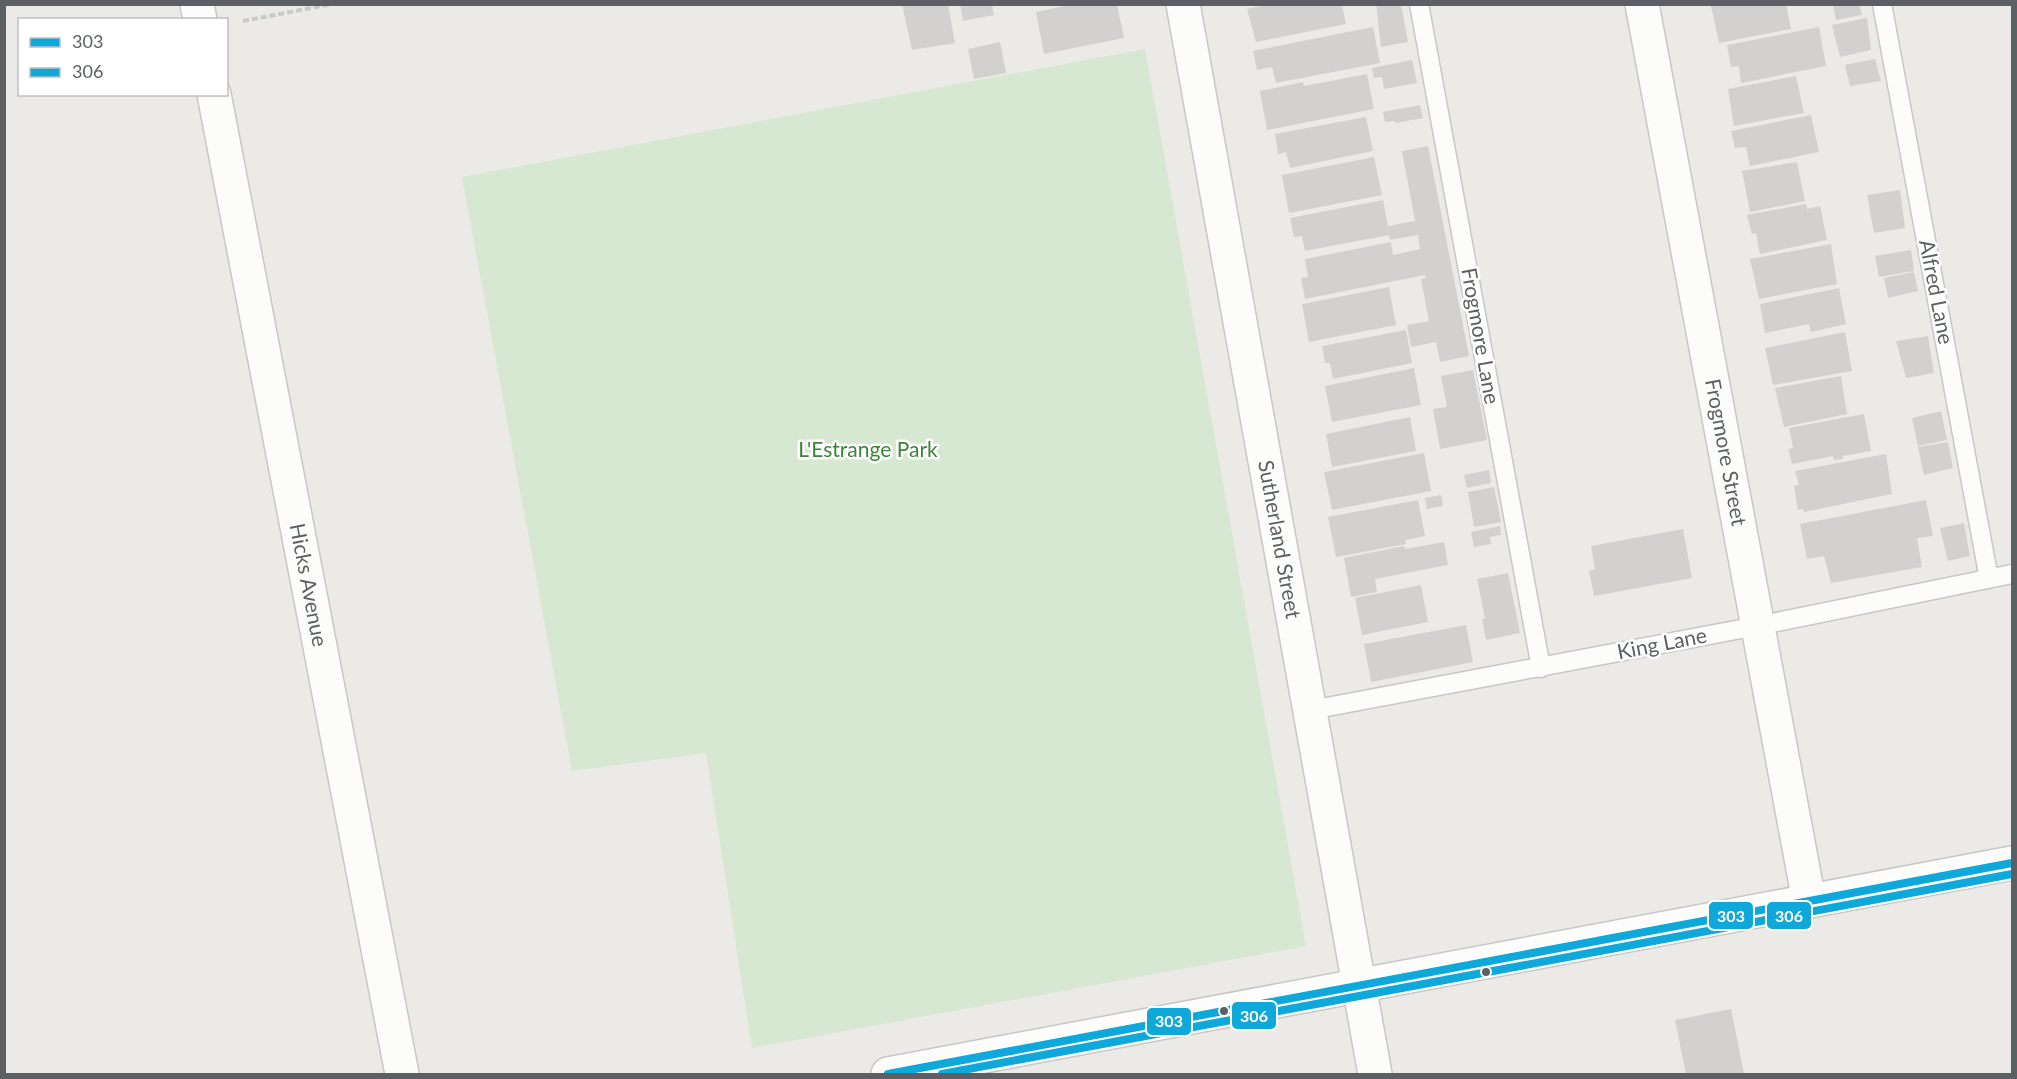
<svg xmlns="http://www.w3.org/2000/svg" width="2017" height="1079" font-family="Lato,sans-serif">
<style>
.green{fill:#d6e7d2}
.building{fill:#d3d1cf}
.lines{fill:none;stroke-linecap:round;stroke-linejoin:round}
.lane-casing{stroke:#c8c7c7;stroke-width:21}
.street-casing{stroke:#c8c7c7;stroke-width:36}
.secondary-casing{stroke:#c7c7c7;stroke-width:36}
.path{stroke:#c6cac8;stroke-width:4;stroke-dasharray:6 3;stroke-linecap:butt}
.lane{stroke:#fcfcfb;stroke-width:18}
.street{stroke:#fcfcfb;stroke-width:33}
.secondary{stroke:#fcfcfb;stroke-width:33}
.bus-1-casing{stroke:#fff;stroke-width:12}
.bus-2-casing{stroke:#fff;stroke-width:12}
.bus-1{stroke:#0ea8da;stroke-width:8}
.bus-2{stroke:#0ea8da;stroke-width:8}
.bus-dot{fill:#5c6064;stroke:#fff;stroke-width:2}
.labels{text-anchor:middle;stroke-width:5;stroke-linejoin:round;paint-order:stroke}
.street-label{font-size:21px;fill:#5c6064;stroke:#fff}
.park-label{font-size:21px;fill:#3b843b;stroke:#fff}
.line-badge{stroke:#fff;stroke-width:2}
.badge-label{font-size:16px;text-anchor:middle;font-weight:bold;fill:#fff}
</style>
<rect width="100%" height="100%" fill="#eceae6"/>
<path class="green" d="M1145,49L1306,946L752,1048L706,753L572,771L462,177Z"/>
<path class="building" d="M902,4H948L955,43L912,50Z
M960,4H992L994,15L963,21Z
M1074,4H1117L1124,38L1044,54L1036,12Z
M1270,4H1342L1346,24L1256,42L1247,9Z
M1376,4H1401L1408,42L1381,47Z
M1717,4H1786L1791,29L1719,43L1711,6Z
M1833,4H1859L1862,15L1836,20Z
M1867,18L1871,50L1840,57L1832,25Z
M1373,27L1380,63L1276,83L1272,67L1257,70L1253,51Z
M1819,27L1826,66L1741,83L1739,66L1731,67L1727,45Z
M1000,42L1006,73L974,79L968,49Z
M1875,59L1881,81L1850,86L1845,65Z
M1412,60L1417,83L1384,89L1382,77L1374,78L1372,68Z
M1367,74L1374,109L1267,130L1260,91L1303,82L1304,86Z
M1796,76L1804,113L1734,126L1728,89Z
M1420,105L1423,118L1396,123L1395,121L1385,122L1383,112Z
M1811,115L1819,152L1750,166L1746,147L1735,148L1731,131Z
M1366,117L1373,151L1290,168L1286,152L1278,154L1275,134Z
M1428,146L1469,356L1440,362L1436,342L1411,347L1407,325L1429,321L1421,279L1426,278L1425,275L1305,299L1301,278L1308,277L1305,259L1391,242L1393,255L1420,249L1418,235L1390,240L1389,235L1305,251L1302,236L1294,237L1290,218L1383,200L1388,226L1415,221L1402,151Z
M1374,157L1382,195L1289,213L1282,175Z
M1797,162L1805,201L1750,212L1742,171Z
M1900,190L1905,228L1874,233L1867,195Z
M1806,204L1807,209L1820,206L1827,240L1760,254L1756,233L1752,234L1747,215Z
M1831,244L1837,284L1759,299L1750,259Z
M1911,250L1914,271L1879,277L1875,256Z
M1914,272L1918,291L1888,298L1884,278Z
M1389,287L1396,325L1309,342L1302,304Z
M1839,288L1846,324L1811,332L1809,324L1765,333L1760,304Z
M1406,330L1412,363L1333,379L1330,363H1325L1322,346Z
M1845,332L1852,371L1773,385L1765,348Z
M1928,336L1934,373L1906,378L1896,341Z
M1414,368L1421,405L1332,422L1325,386Z
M1473,370L1487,440L1440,449L1433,409L1447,407L1441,376Z
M1841,376L1847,414L1784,427L1775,388Z
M1941,411L1947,440L1918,446L1912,418Z
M1864,414L1871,451L1843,456V459L1834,460L1833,456L1792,464L1788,449L1793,448L1789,428Z
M1410,417L1416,451L1332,467L1326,434Z
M1948,442L1953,468L1924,475L1918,447Z
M1424,453L1431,491L1332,510L1324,472Z
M1886,454L1892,494L1804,512L1803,509L1798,510L1794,486L1799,485L1795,471Z
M1489,470L1491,483L1467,488L1464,475Z
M1494,487L1501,522L1474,527L1468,492Z
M1441,495L1443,506L1427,509L1425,498Z
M1418,500L1425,536L1405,540L1406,544L1336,557L1328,517Z
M1926,500L1933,536L1917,538L1922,567L1831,583L1824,556L1807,559L1800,524Z
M1964,523L1970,556L1948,561L1940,528Z
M1500,526L1501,535L1490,537L1491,544L1474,547L1471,532Z
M1683,529L1692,578L1594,596L1589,571L1595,569L1591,546Z
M1444,542L1448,565L1375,579L1377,592L1351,597L1344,558L1404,546L1405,549Z
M1508,573L1520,633L1486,640L1482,619H1485L1477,579Z
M1421,585L1428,622L1362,635L1355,598Z
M1466,625L1473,662L1371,682L1364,644Z
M1731,1009L1744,1074H1686L1675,1020Z"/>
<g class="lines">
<defs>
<path id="lane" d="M1419,4L1541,668
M1882,4L1989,579
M1311,710L1757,626L2012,574"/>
<g id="street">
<path d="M197,4L200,20"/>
<path id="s1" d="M1642,4L1809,901"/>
<path id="s2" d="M214,94L402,1074"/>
</g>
<g id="secondary">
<path id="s3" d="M1183,4L1375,1074"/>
<path d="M888,1074L2012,863"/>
</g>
</defs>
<use href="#lane" class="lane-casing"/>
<use href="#street" class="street-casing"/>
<use href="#secondary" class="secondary-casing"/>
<path class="path" d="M243,21L332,4"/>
<use href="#lane" class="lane"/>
<use href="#street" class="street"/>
<use href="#secondary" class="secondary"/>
<defs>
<path id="bus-1" d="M888,1074L2012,863"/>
<path id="bus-2" d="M942,1074L2012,874"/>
</defs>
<use href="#bus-1" class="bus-1-casing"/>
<use href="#bus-2" class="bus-2-casing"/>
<use href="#bus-1" class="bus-1"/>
<use href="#bus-2" class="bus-2"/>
</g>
<g class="bus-dot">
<circle cx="1486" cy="972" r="5"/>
<circle cx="1224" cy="1011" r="5"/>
</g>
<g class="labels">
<g class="street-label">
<text transform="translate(1936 292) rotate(79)" y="7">Alfred Lane</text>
<text transform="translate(1480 336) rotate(80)" y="7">Frogmore Lane</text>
<text dy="7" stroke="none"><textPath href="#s1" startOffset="456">Frogmore Street</textPath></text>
<text dy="7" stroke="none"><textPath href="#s3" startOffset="544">Sutherland Street</textPath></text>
<text dy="7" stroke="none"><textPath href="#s2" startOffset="500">Hicks Avenue</textPath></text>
<text transform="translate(1662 644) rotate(-11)" y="7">King Lane</text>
</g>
<g class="park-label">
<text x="868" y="457">L'Estrange Park</text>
</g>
</g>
<g class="line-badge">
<rect x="1766" y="901" width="46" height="29" rx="6" fill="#0ea8da"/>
<rect x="1708" y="901" width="46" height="29" rx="6" fill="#0ea8da"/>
<rect x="1231" y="1001" width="46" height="29" rx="6" fill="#0ea8da"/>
<rect x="1146" y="1007" width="46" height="29" rx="6" fill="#0ea8da"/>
</g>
<g class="badge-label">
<text x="1789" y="922">306</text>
<text x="1731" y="922">303</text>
<text x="1254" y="1022">306</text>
<text x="1169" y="1027">303</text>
</g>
<rect width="2017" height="1079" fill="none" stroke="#5c6064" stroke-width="12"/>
<rect x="18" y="18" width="210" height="78" fill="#ffffff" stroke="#bebfc1" stroke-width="1.5"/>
<rect x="30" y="38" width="30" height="9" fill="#0ea8da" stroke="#bebfc1" stroke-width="1.5"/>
<text x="72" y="48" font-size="18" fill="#5c6064">303</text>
<rect x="30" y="68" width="30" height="9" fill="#0ea8da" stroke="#bebfc1" stroke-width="1.5"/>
<text x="72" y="78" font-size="18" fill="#5c6064">306</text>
</svg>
